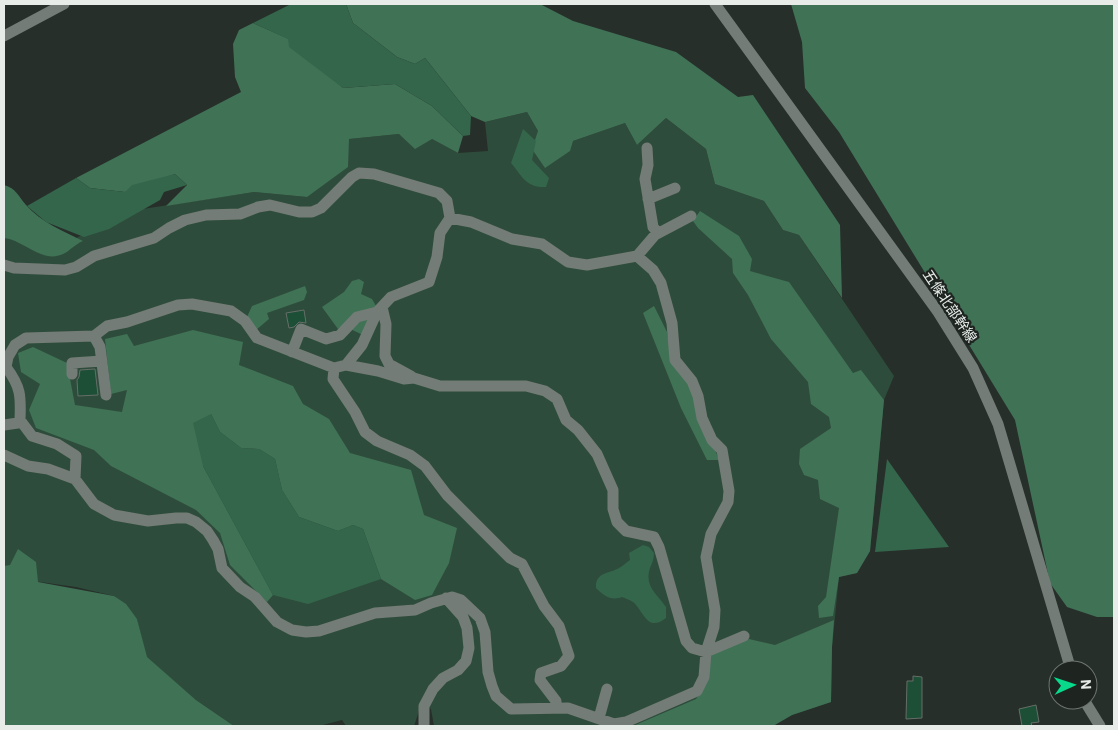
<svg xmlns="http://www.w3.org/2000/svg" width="1118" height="730" font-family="Roboto,'Noto Sans JP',sans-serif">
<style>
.green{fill:#2e4c3b}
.forest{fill:#407256}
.water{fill:#34664b}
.building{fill:#1c4f35;stroke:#656e68}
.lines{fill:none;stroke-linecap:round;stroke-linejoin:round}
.minor{stroke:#737c76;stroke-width:11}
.labels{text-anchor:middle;stroke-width:4.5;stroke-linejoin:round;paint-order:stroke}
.street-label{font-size:14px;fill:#e7ece9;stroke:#1e2521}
</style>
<rect width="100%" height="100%" fill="#272f2a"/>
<path class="green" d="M527,112L538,131L573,141L625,123L637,145L666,118L706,149L715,184L764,201L783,230L799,235L894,376L884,400L870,551L857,573L839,577L832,647L831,702L792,715L773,726H434L431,709L421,705L414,726H346L342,720L319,726H234L196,700L146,657L137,619L114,596L76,587L4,577V222L64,245L123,212L254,192L307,197L349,139L399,134L432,139L458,153L488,151L485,122Z"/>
<path class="forest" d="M346,4H540L573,21L676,52L738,97L753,95L840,225L842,298L799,235L783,230L764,201L715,184L706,149L666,118L637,145L625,123L573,141L570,151L545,168L532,149L538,131L527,112L485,122L471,116L425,58L415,64L397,57L353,23Z
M791,4H1114V617H1097L1067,607L1050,583L1015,420L839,132L805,88L802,42Z
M253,23L289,39L343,88L395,84L432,106L463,136L458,153L432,139L415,149L399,134L349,139L348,167L307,197L254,192L166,206L187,185L175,174L125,192L90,188L76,178L241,92L235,77L233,44L239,30Z
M4,185C16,188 19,197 26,205C41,222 63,231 83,241C75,244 70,251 63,254C42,264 24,240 4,238Z
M700,211L739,236L752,259L750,271L789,282L853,373L861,370L884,400L870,551L857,573L839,577L833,616L819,618L818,606L826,597L839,508L820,499L818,480L804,475L799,464L800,449L831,428L829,417L811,404L808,382L771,339L748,295L733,273L732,259L698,228L693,221Z
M359,279L364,282L361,294L372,299L376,306L363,335L344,326L338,329L322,307L344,292L352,281Z
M305,286L307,292L304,300L267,313L269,319L256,330L247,317L252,306Z
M654,306L667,332L672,362L690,384L719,460H707L681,408L643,313Z
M193,330L243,342L239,365L293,386L303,404L329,419L350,453L411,470L424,515L457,528L449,563L432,595L415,600L381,579L363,529L353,525L338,531L299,517L282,490L275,459L259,449L241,448L220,432L211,414L203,466L273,595L267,602L230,565L220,533L196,510L111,466L94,450L36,428L29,410L40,384L21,372L18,353L33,347L67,363L75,405L122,412L127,390L111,394L105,339L127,334L134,346Z
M18,549L36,562L38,582L114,596L126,604L137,619L147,657L196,700L234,726H4V566L10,565Z
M834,620L832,647L831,702L792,715L773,726H633L696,699L706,685L710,655L749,639L775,645Z"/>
<path class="water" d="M291,4H346L353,23L397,57L415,64L425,58L471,116L470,135L463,136L432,106L395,84L343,88L289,47L288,39L253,23Z
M523,129L536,141L532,160L549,178L546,187C526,188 522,176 511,163Z
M175,174L187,185L164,192L160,200L109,229L84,237L46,222L27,206L76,178L90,188L125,192L132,185Z
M211,414L220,432L241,448L259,449L275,459L282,490L299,517L338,531L353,525L363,529L381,579L308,604L273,595L203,466L193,423Z
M887,459L949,547L875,552Z
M643,545L649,547L654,553C654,559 652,563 650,568C644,586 657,594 666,607V618C647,633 644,611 633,602C630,600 625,598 622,597C611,601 604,596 596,588C595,572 609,574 619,568C623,566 627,562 630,560L629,553Z"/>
<path class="building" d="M304,310L306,323L299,322L294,327L289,328L286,313Z
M95,369L98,395L78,396L77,380L79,377L80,370Z
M913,676L922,677V718L906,719L907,681H913Z
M1036,705L1039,722L1031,723L1032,726H1022L1019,709Z"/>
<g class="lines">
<path class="minor" d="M715,4L938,312L973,368L998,424L1071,670
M4,36L64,4
M647,148L648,165L645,179L653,227L658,233
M648,199L675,188
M4,265L14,268L65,270L76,267L94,256L154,238L169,228L185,220L206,215L240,214L258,207L270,205L299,212H312L321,208L352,177L359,173L374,174L439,193L447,201L450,218
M382,307L386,324L385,356L389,364L411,376
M94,336L100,347L106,395
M292,352L301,329L326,339L340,335L357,317L377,312
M346,365L378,371L404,379L414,378L440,386H526L545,391L557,399L566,420L578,430L597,454L613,490V509L617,522L626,531L654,537L659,547L686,641L692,648L706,652L744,636
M4,367H6L8,357L15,345L26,338L94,336L107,326L127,322L178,305L192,304L231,311L245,321L257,338L334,368L346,365L362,345L377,312L391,297L429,282L437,257L440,233L450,218L471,222L512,239L542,244L568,262L587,265L637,256L655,235L691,216
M6,367C21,387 21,396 20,420L32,436L57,444L76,456L75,479L94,504L114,515L148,521L176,518H187L196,522L207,531L213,540L218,549L222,568L240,587L255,597L277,622L292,630L306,632L319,631L375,613L415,610L431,603L452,597L461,600L480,618L485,632L488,672L492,686L496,696L511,709L568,708L614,724L626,722L697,691L704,677L706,652L714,627L715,610L706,557L711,534L728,502L729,491L722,450L712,440L702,418L698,396L692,381L675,360L672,323L661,283L653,270L637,256
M334,368L333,379L355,412L365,432L377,441L410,455L425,466L447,495L510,558L522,564L544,606L559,626L569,656L561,666L541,673L540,680L556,701V708
M72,374V363L102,361
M4,425L18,423L20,420
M4,455L28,466L48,469L75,479
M1084,700L1100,726
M599,718L607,689
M424,726V706L433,689L443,678L458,670L466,661L469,648L467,628L463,617L446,598"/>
</g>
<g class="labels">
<g class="street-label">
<text transform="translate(950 306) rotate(56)" y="5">五條北部幹線</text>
</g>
</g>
<rect width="1118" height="730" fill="none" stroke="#e7ece9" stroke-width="10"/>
<g transform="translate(1073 685) rotate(87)"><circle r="24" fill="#1e2521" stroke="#6e7571"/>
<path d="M0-4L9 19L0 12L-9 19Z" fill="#08d98b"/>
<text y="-8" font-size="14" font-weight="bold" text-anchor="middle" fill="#e7ece9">N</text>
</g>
</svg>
